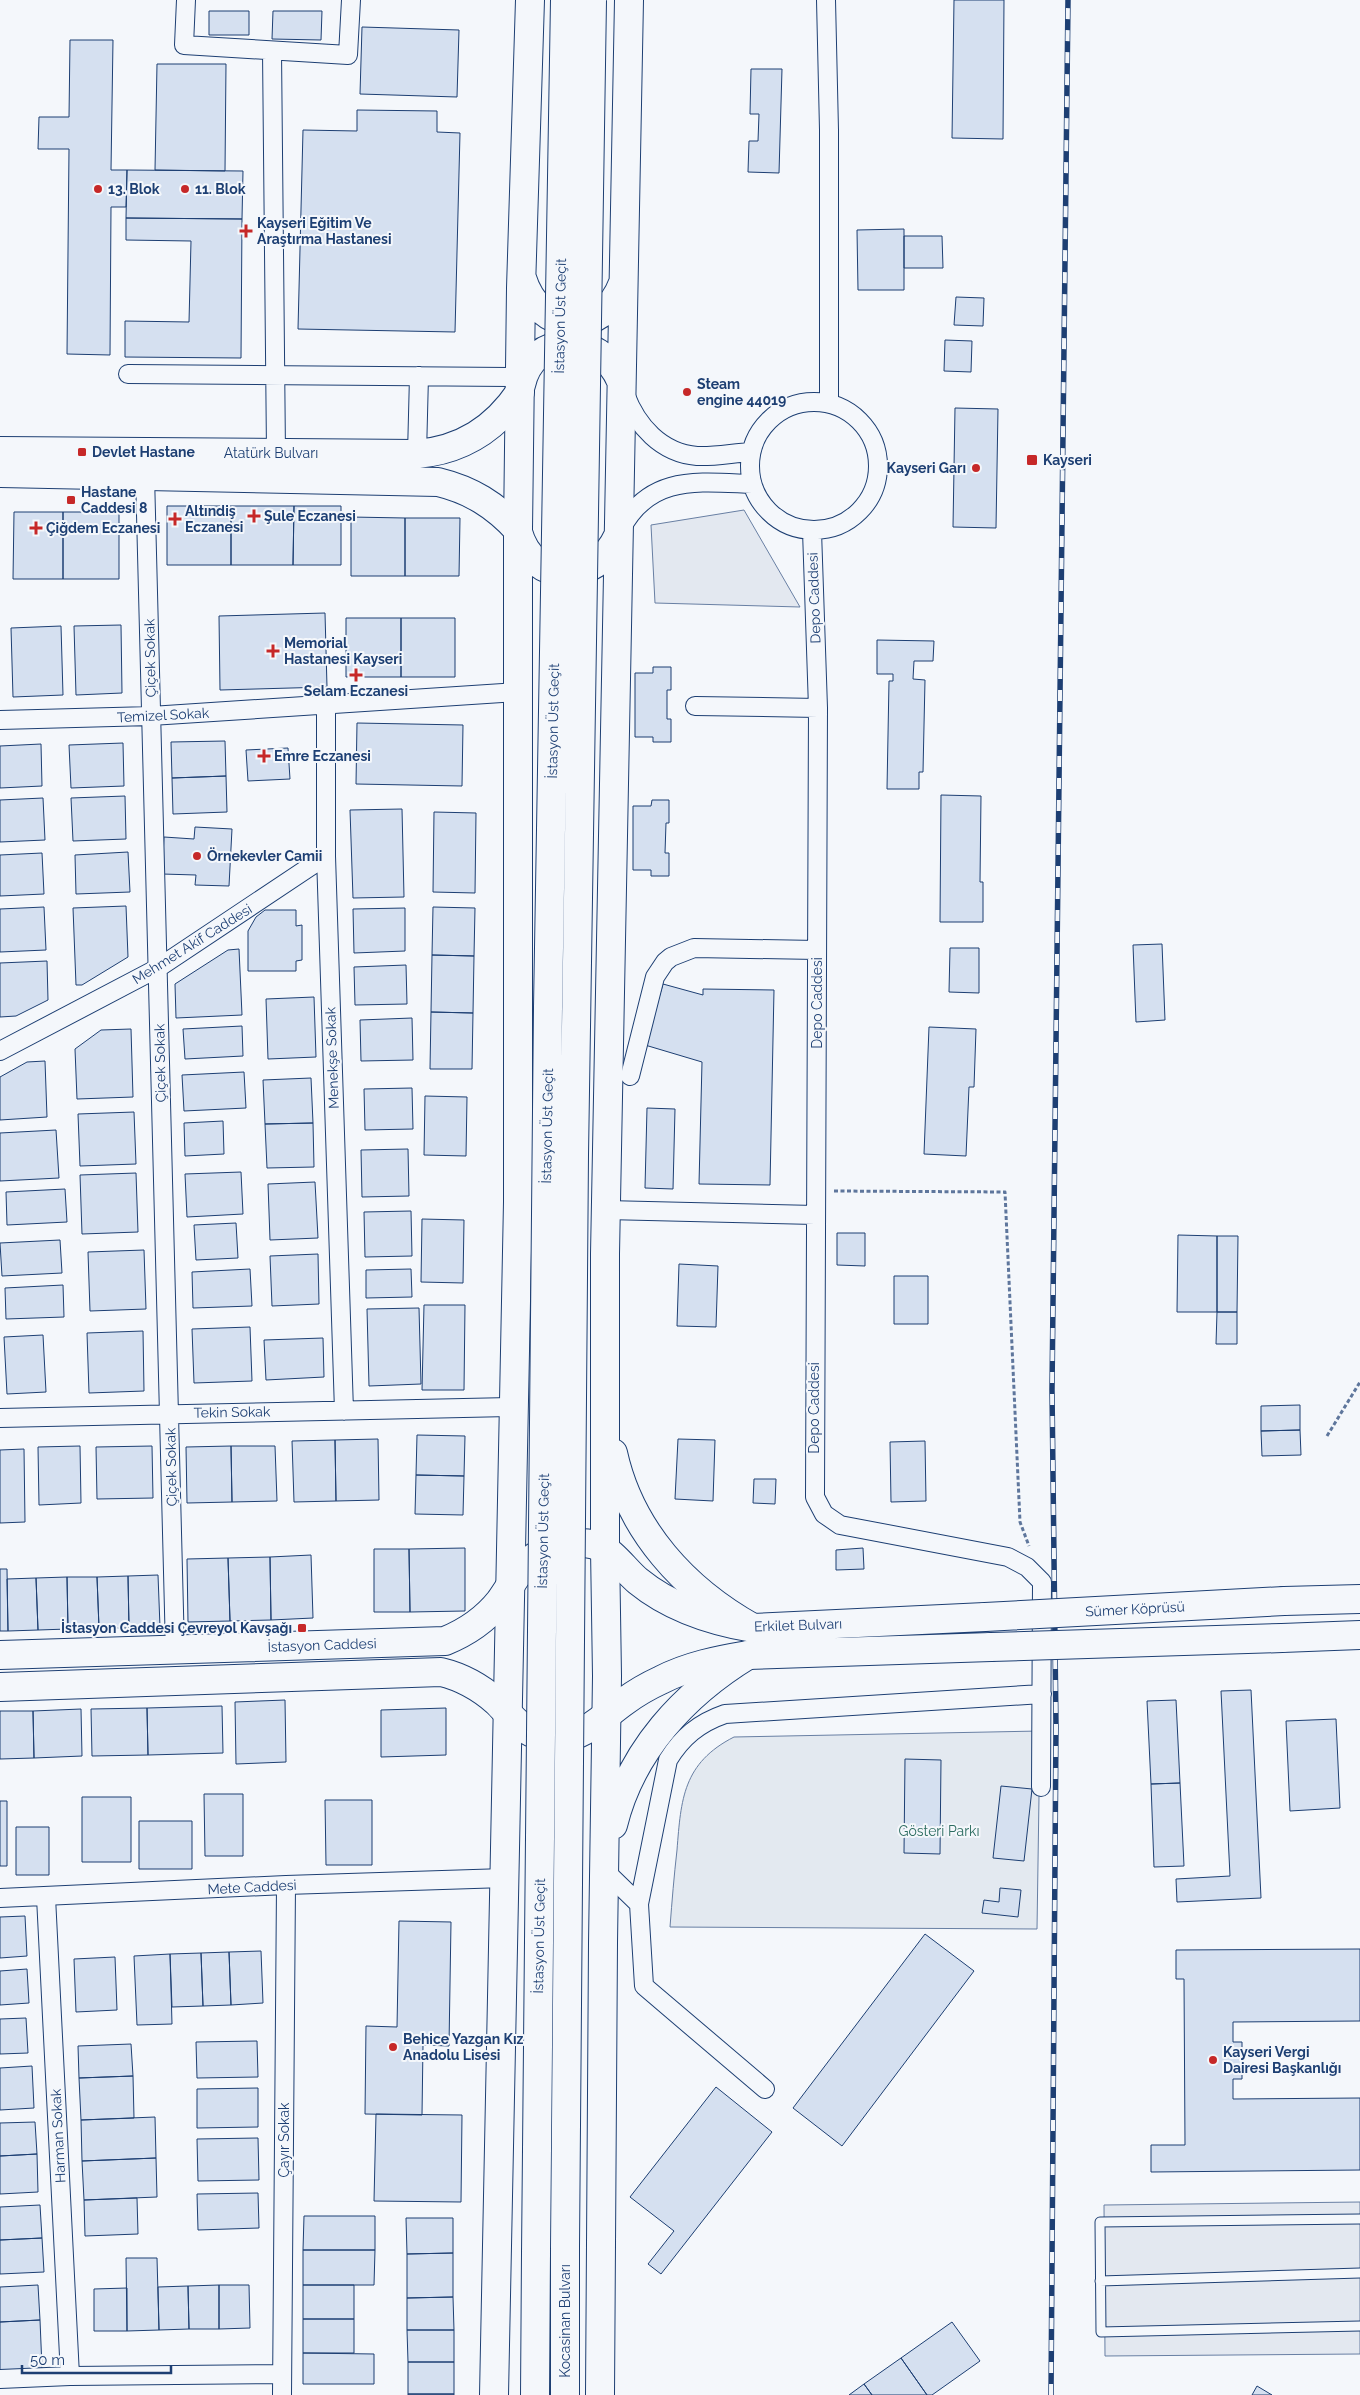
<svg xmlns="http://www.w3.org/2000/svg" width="1360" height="2395" font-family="Raleway,sans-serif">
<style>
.green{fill:#e3e9f0;stroke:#687fa3}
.parking{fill:#e3e8f0;stroke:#687fa3}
.building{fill:#d5e0f0;stroke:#1d3f73}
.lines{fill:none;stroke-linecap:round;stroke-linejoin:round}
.lane-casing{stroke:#1d3f73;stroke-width:11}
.street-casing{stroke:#1d3f73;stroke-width:20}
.primary-casing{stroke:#1d3f73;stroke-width:30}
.highway-casing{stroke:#1d3f73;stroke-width:30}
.path{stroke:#5e769c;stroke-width:3;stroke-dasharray:4 2.5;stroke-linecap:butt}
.lane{stroke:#f4f7fb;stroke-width:9}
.street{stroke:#f4f7fb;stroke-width:18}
.primary{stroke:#f4f7fb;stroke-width:28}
.highway{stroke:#f4f7fb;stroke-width:28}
.rail-casing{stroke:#1d3f73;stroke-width:5.5}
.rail{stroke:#f4f7fb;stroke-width:4;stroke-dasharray:11;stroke-linecap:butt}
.primary-bridge-casing{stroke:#1d3f73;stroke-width:30;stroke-linecap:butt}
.highway-bridge-casing{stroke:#1d3f73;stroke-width:30;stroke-linecap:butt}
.primary-bridge{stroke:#f4f7fb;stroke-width:28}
.highway-bridge{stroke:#f4f7fb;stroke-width:28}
.poi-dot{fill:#c62828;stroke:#f4f7fb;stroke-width:2}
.labels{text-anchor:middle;stroke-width:4;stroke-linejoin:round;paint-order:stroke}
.poi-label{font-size:14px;font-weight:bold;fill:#1d3f73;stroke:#f4f7fb;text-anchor:start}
.street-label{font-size:14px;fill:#1d3f73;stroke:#f4f7fb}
.park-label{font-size:14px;fill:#2c6c60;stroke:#f4f7fb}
</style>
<rect width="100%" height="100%" fill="#f4f7fb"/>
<path class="green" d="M1040,1731L1037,1929L670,1927C672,1901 674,1876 677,1850C681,1799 683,1763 734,1737Z"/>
<path class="parking" d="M744,510L800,607L655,603L651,525Z
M1360,2202V2354L1105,2356L1104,2205Z"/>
<path class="building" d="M954,0H1004L1003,139L952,138Z
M209,11H249V35H209Z
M273,11H322L321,40L272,39Z
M362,27L459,30L457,97L360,94Z
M70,40H113L111,170H127L126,207H111L110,355L67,354L69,149H38L39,117H69Z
M157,64H226L225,171L155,170Z
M751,69H782L779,173L748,172L749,141H758L759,114H750Z
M357,110L437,111V132L460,133L455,332L298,329L303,130L357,131Z
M127,170L243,171L242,219L126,218Z
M126,218L242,219L241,358L125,357V321L189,322L191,241L126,240Z
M904,229V290H858L857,230Z
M904,236H942L943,268H904Z
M956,297L984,298L983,326L954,325Z
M945,340L972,341L971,372L944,371Z
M955,408L998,409L996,528L953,527Z
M167,506H231V565H167Z
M231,506H294L293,565H231Z
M294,506H341V565H293Z
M14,512H63V579H13Z
M63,512H119V579H63Z
M351,517L405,518V576H351Z
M405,518H460L459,576H405Z
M325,613L327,687L220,690L219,616Z
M346,618H401V677H346Z
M401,618H455V677H401Z
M121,625L122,693L76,695L74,626Z
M61,626L63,695L13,697L11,628Z
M877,640L934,641L933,661H914L913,679L925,680L923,772H919V789H887L889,681H893V674H877Z
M653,667H671V690H667V719H671V742H653V737H635V673H653Z
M357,723L463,725L462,786L356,784Z
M225,741L226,776L172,778L171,742Z
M123,743L124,786L71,788L69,745Z
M41,744L42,786L0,788V746Z
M288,748L290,779L248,781L246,750Z
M226,776L227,812L173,814L172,778Z
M941,795L981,796L980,882H983V922H940Z
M125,796L126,839L73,841L71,798Z
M43,798L45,840L0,842V800Z
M652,800H669V823H666L665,853H669V876H651V870H633V806H651Z
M402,809L404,897L353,898L350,810Z
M434,812L476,813L475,893L433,892Z
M195,827L232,829L229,886L195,885L196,875L162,874L164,837L194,839Z
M128,852L130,892L76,894L75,855Z
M42,853L44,894L0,896V855Z
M126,906L128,957L82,985H76L73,908Z
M44,907L46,950L0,952V909Z
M433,907L475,908L474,956L432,955Z
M405,908V951L354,953L353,909Z
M265,910H296V926L302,925V960L296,961V971H248V931L256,917Z
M1162,944L1165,1020L1136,1022L1133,945Z
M950,948H979V993L949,992Z
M239,949L242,1015L176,1018L175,984L228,950Z
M432,955L474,956L473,1013L431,1012Z
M47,961L48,1000L16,1016L0,1017V963Z
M406,965L407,1004L355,1005L354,967Z
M663,984L703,995V989L774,990L770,1185L699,1184L702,1062L645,1045Z
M314,997L316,1057L268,1059L266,999Z
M431,1012L473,1013L472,1069H430Z
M412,1018L413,1060L361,1061L360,1020Z
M242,1026L243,1056L185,1059L183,1029Z
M929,1027L976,1029L974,1087H969L966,1156L924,1154Z
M131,1029L133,1097L77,1099L75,1049L101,1030Z
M45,1061L47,1117L0,1120V1077L27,1062Z
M244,1072L246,1108L184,1111L182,1075Z
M311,1078L313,1123L265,1124L263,1080Z
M412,1088L413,1129L365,1130L364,1089Z
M425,1096L467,1097L466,1156L424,1155Z
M647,1108L675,1109L673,1189L645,1188Z
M134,1112L136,1164L80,1166L78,1114Z
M223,1121L224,1154L185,1156L184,1123Z
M313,1123L314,1167L267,1168L265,1124Z
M56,1130L59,1178L0,1181V1133Z
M408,1149L409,1196L362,1197L361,1150Z
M241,1172L243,1214L187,1217L185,1174Z
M136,1173L138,1232L82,1234L80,1175Z
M315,1182L318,1238L270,1240L268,1184Z
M65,1189L67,1222L7,1225L6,1192Z
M411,1211L412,1256L365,1257L364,1212Z
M422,1219L464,1220L463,1283L421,1282Z
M236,1223L238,1258L196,1260L194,1225Z
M837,1233H865V1266L837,1265Z
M1178,1235L1217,1236V1312H1177Z
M1217,1236H1238L1237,1312H1217Z
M60,1240L62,1273L2,1276L0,1243Z
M144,1250L146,1309L90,1311L88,1252Z
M318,1254L319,1304L272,1306L270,1256Z
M679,1264L718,1266L716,1327L677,1326Z
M250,1269L252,1306L193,1308L192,1272Z
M411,1269L412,1297L366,1298V1270Z
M894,1276H928V1324H894Z
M63,1285L64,1317L6,1319L5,1288Z
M424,1305H465L464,1390H422Z
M419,1308L421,1384L369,1386L367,1309Z
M1217,1312H1237V1344H1216Z
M250,1327L252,1381L194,1383L192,1329Z
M143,1331L144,1391L89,1393L87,1333Z
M43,1335L46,1392L7,1394L4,1337Z
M323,1338L324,1377L266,1380L264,1340Z
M1300,1405V1430L1261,1431V1406Z
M1300,1430L1301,1455L1262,1456L1261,1431Z
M417,1435L465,1436L464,1476L416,1475Z
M378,1439L379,1500L336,1501L335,1440Z
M678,1439L715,1440L713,1501L675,1499Z
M335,1440L336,1501L294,1502L292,1441Z
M925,1441L926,1501L891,1502L890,1442Z
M80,1446L81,1503L39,1505L38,1447Z
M152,1446L153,1498L97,1499L96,1447Z
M231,1446H275L277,1501L232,1502Z
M231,1446L232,1502L187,1503L186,1447Z
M24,1449L25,1522L0,1523V1450Z
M416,1475L464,1476L463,1515L415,1514Z
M754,1479H776L775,1504L753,1503Z
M465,1548V1611L410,1612L409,1549Z
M863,1548L864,1569L836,1570V1550Z
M374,1549H409L410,1612H374Z
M311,1555L313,1618L271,1620L270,1557Z
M270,1557L271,1620L230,1621L228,1558Z
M228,1558L230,1621L188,1622L187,1559Z
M0,1569H7L8,1631H0Z
M158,1575L160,1627L129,1628L128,1576Z
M128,1576L129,1628H99L97,1577Z
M67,1577L68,1629L38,1630L36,1578Z
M67,1577H97L99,1628L68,1629Z
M36,1578L38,1630L8,1631L7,1579Z
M1251,1690L1261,1898L1177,1902L1176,1879L1230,1876L1221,1691Z
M285,1700L286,1762L236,1764L235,1702Z
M1176,1700L1180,1783L1151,1784L1147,1701Z
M222,1706L223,1753L148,1755L147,1708Z
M147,1708L148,1755L92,1756L91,1709Z
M446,1708V1755L381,1757V1710Z
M81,1709L82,1756L34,1758L33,1711Z
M0,1711H33L34,1758L0,1759Z
M1336,1719L1340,1808L1290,1811L1286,1721Z
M905,1759L941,1760L940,1854L904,1853Z
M1180,1783L1184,1866L1154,1867L1151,1784Z
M1001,1786L1032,1789L1024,1861L993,1858Z
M204,1794H243V1856H205Z
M82,1797H131V1862H82Z
M325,1800H372V1865H326Z
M0,1801H7V1866H0Z
M139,1821H192V1869H139Z
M16,1827H49V1875H16Z
M1000,1888L1021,1890L1018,1917L982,1913L984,1900L999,1902Z
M25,1916L27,1956L0,1958V1917Z
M399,1921L451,1922L449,2046L423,2045L422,2115L365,2114L366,2026L397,2027Z
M925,1934L974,1971L842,2146L793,2108Z
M1360,1949V2021L1233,2022V2042H1242V2079H1233V2099L1360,2098V2170L1151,2172V2145H1185L1184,1979H1176V1950Z
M261,1951L263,2003L231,2005L229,1952Z
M229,1952L231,2005L203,2006L201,1953Z
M201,1953L203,2006L172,2007L170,1954Z
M170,1954L172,2024L137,2025L134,1956Z
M115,1957L117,2010L76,2012L74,1959Z
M27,1969L29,2003L0,2005V1971Z
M26,2018L28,2053L0,2054V2019Z
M257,2041L258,2077L197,2078L196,2042Z
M131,2044L133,2076L79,2078L78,2046Z
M32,2066L34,2108L0,2110V2068Z
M133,2076L134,2118L81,2120L79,2078Z
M716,2087L772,2132L661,2274L648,2264L674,2231L630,2197Z
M258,2088V2127L197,2128V2089Z
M376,2114L462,2115L461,2202L374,2201Z
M155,2117L156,2158L82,2161L81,2120Z
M35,2122L37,2154L0,2156V2123Z
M258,2138L259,2180L198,2181L197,2139Z
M37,2154L38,2192L0,2194V2156Z
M156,2158L157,2197L84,2200L82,2161Z
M258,2193L259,2228L198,2230L197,2194Z
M137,2198L138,2234L85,2236L84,2200Z
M40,2205L42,2238L0,2240V2207Z
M304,2216H375V2250H303Z
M406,2218H453V2253L407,2254Z
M42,2238L44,2272L0,2274V2240Z
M303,2250H375L374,2285H303Z
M453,2253V2297L407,2298V2254Z
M126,2258H157L159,2330L127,2331Z
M38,2285L40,2320L0,2322V2287Z
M219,2285V2329H189L188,2286Z
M219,2285H249L250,2328L219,2329Z
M303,2285H354V2319H303Z
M188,2286L189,2329L159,2330L158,2287Z
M127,2288V2331H94V2289Z
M453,2297L454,2330H407V2298Z
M303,2319H354V2353H303Z
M40,2320L42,2368L0,2371V2322Z
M952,2322L980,2361L932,2395H927L901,2358Z
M407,2330H454V2362H408Z
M303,2353L374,2354V2384H303Z
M901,2358L927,2395H872L864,2384Z
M408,2362H454V2394H408Z
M864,2384L872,2395H849Z
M1257,2386L1272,2395H1252Z
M408,2394H454V2395H408Z"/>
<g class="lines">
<defs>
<path id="lane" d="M1360,2219L1100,2222L1101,2332L1360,2326
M1100,2281L1360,2273"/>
<path id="street" d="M186,0L184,45L348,55L351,0
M826,0L829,130V403
M272,51L276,453
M128,374L520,377
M625,394C637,426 661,453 697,456C714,457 733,453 751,452
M750 466a64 64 0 1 1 128 0a64 64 0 1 1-128 0Z
M417,454L419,376
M145,475L175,1650
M620,531C649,474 698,482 752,484
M812,531L818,708L815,1497L824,1514L840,1525L1008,1557L1027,1567L1042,1582L1041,1787
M326,706V856L344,1411
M695,706L818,708
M0,720L151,716L517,692
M0,1051L158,968L326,856
M630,1076L655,977L665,962L671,957L694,948L817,950
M606,1210L815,1215
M0,1418L514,1407
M604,1870L639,1904L644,1986L765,2089
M46,1897L70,2376
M0,1898L286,1885L505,1878
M639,1904L668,1760C682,1737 699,1723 725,1714L1042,1694
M0,2379L70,2376L282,2374
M282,2395L286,1885"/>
<path id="primary" d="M0,451L417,454C462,450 495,429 520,392
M0,473L438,482C471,490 495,505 518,530
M1284,1601L1360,1599
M1282,1638L1360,1635
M0,1655L445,1641C467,1632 485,1620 500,1601C514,1582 521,1562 545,1551C561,1543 588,1539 604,1549C614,1554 628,1573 638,1581C671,1608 711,1621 753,1628L985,1617
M0,1687L441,1672C462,1677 480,1687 497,1702C511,1716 521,1731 541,1736C578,1746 598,1720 625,1701C636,1693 648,1686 661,1680C688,1666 718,1660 748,1655L991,1647"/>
<path id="highway" d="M522,278C539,334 602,339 623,283
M521,385C532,332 600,331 621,381
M518,532C533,586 596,585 618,536
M613,1453C630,1531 685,1590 753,1628
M613,1825C631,1751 684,1694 748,1655
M565,2247V2395
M494,2395L518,1202V530L521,288L530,0
M535,2395L536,2253
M600,2395L603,1943L607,1676L605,1549V1254L629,0"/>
</defs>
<use href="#lane" class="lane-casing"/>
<use href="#street" class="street-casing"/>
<use href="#primary" class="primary-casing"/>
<use href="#highway" class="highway-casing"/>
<path class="path" d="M834,1191L1005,1192L1020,1522L1029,1546
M1327,1436L1360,1382"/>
<use href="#lane" class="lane"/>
<use href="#street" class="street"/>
<use href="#primary" class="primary"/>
<use href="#highway" class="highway"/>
<defs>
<path id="rail" d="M1051,2395L1056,1727L1052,1390L1068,0"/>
</defs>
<use href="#rail" class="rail-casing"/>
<use href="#rail" class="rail"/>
<defs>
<path id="primary-bridge" d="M985,1617L1284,1601
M991,1647L1282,1638"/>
<path id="highway-bridge" d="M565,2247L574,1155L592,0
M536,2253L548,1007L565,0"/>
</defs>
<use href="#primary-bridge" class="primary-bridge-casing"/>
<use href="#highway-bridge" class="highway-bridge-casing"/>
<use href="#primary-bridge" class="primary-bridge"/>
<use href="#highway-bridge" class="highway-bridge"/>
</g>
<g class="poi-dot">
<circle cx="98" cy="189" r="5"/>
<circle cx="185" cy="189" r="5"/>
<path d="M243.5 223.5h5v5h5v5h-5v5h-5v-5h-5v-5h5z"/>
<circle cx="687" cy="392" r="5"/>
<rect x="77" y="447" width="10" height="10" rx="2.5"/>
<rect x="1026" y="454" width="12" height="12" rx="2.5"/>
<circle cx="976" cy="468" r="5"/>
<rect x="66" y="495" width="10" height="10" rx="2.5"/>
<path d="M251.5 508.5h5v5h5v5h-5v5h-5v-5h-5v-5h5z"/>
<path d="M172.5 511.5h5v5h5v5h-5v5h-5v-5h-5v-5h5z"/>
<path d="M33.5 520.5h5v5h5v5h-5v5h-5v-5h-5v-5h5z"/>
<path d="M270.5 643.5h5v5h5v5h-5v5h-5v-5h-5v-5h5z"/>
<path d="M353.5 667.5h5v5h5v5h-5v5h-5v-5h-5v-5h5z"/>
<path d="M261.5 748.5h5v5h5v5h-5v5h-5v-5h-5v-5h5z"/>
<circle cx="197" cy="856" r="5"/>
<rect x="297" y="1623" width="10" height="10" rx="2.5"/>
<circle cx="393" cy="2047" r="5"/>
<circle cx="1213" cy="2060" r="5"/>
</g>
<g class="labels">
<g class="poi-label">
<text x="108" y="194">13. Blok</text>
<text x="195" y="194">11. Blok</text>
<text x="257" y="228">Kayseri Eğitim Ve<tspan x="257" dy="16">Araştırma Hastanesi</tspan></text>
<text x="697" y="389">Steam<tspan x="697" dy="16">engine 44019</tspan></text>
<text x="92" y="457">Devlet Hastane</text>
<text x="1043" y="465">Kayseri</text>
<text x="966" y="473" text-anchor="end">Kayseri Garı</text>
<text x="81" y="497">Hastane<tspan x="81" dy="16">Caddesi 8</tspan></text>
<text x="185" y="516">Altındiş<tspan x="185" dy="16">Eczanesi</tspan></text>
<text x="264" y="521">Şule Eczanesi</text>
<text x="46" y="533">Çiğdem Eczanesi</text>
<text x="284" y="648">Memorial<tspan x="284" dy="16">Hastanesi Kayseri</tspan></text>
<text x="356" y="696" text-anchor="middle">Selam Eczanesi</text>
<text x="274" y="761">Emre Eczanesi</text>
<text x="207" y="861">Örnekevler Camii</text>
<text x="292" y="1633" text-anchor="end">İstasyon Caddesi Çevreyol Kavşağı</text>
<text x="403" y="2044">Behice Yazgan Kız<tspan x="403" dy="16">Anadolu Lisesi</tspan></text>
<text x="1223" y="2057">Kayseri Vergi<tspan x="1223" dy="16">Dairesi Başkanlığı</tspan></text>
</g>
<g class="street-label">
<text transform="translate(560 316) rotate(-89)" y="5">İstasyon Üst Geçit</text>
<text x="271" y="458">Atatürk Bulvarı</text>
<text transform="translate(814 598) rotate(-92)" y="5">Depo Caddesi</text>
<text transform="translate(150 658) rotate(-91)" y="5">Çiçek Sokak</text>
<text transform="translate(163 715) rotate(-3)" y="5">Temizel Sokak</text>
<text transform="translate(553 721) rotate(-89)" y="5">İstasyon Üst Geçit</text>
<text transform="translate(192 944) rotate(-32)" y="5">Mehmet Akif Caddesi</text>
<text transform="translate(817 1003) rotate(-90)" y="5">Depo Caddesi</text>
<text transform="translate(332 1058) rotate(-92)" y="5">Menekşe Sokak</text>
<text transform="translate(160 1063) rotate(-91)" y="5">Çiçek Sokak</text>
<text transform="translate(547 1126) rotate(-89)" y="5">İstasyon Üst Geçit</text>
<text transform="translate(814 1408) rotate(-90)" y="5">Depo Caddesi</text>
<text transform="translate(232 1412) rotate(-1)" y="5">Tekin Sokak</text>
<text transform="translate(171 1467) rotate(-91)" y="5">Çiçek Sokak</text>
<text transform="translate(543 1531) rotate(-89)" y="5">İstasyon Üst Geçit</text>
<text transform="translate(1135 1609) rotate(-3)" y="5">Sümer Köprüsü</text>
<text transform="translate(798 1625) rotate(-2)" y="5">Erkilet Bulvarı</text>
<text transform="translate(322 1645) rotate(-2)" y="5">İstasyon Caddesi</text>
<text transform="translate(252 1887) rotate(-3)" y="5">Mete Caddesi</text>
<text transform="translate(539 1936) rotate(-89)" y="5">İstasyon Üst Geçit</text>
<text transform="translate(58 2136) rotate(-93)" y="5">Harman Sokak</text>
<text transform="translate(284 2140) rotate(-90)" y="5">Çayır Sokak</text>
<text transform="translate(565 2321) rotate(-90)" y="5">Kocasinan Bulvarı</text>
</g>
<g class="park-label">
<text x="939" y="1836">Gösteri Parkı</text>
</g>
</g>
<path d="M22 2365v8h149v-8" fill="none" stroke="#1d3f73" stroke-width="2.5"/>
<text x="30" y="2365" font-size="15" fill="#1d3f73" stroke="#f4f7fb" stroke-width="4" paint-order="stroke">50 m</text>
</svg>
